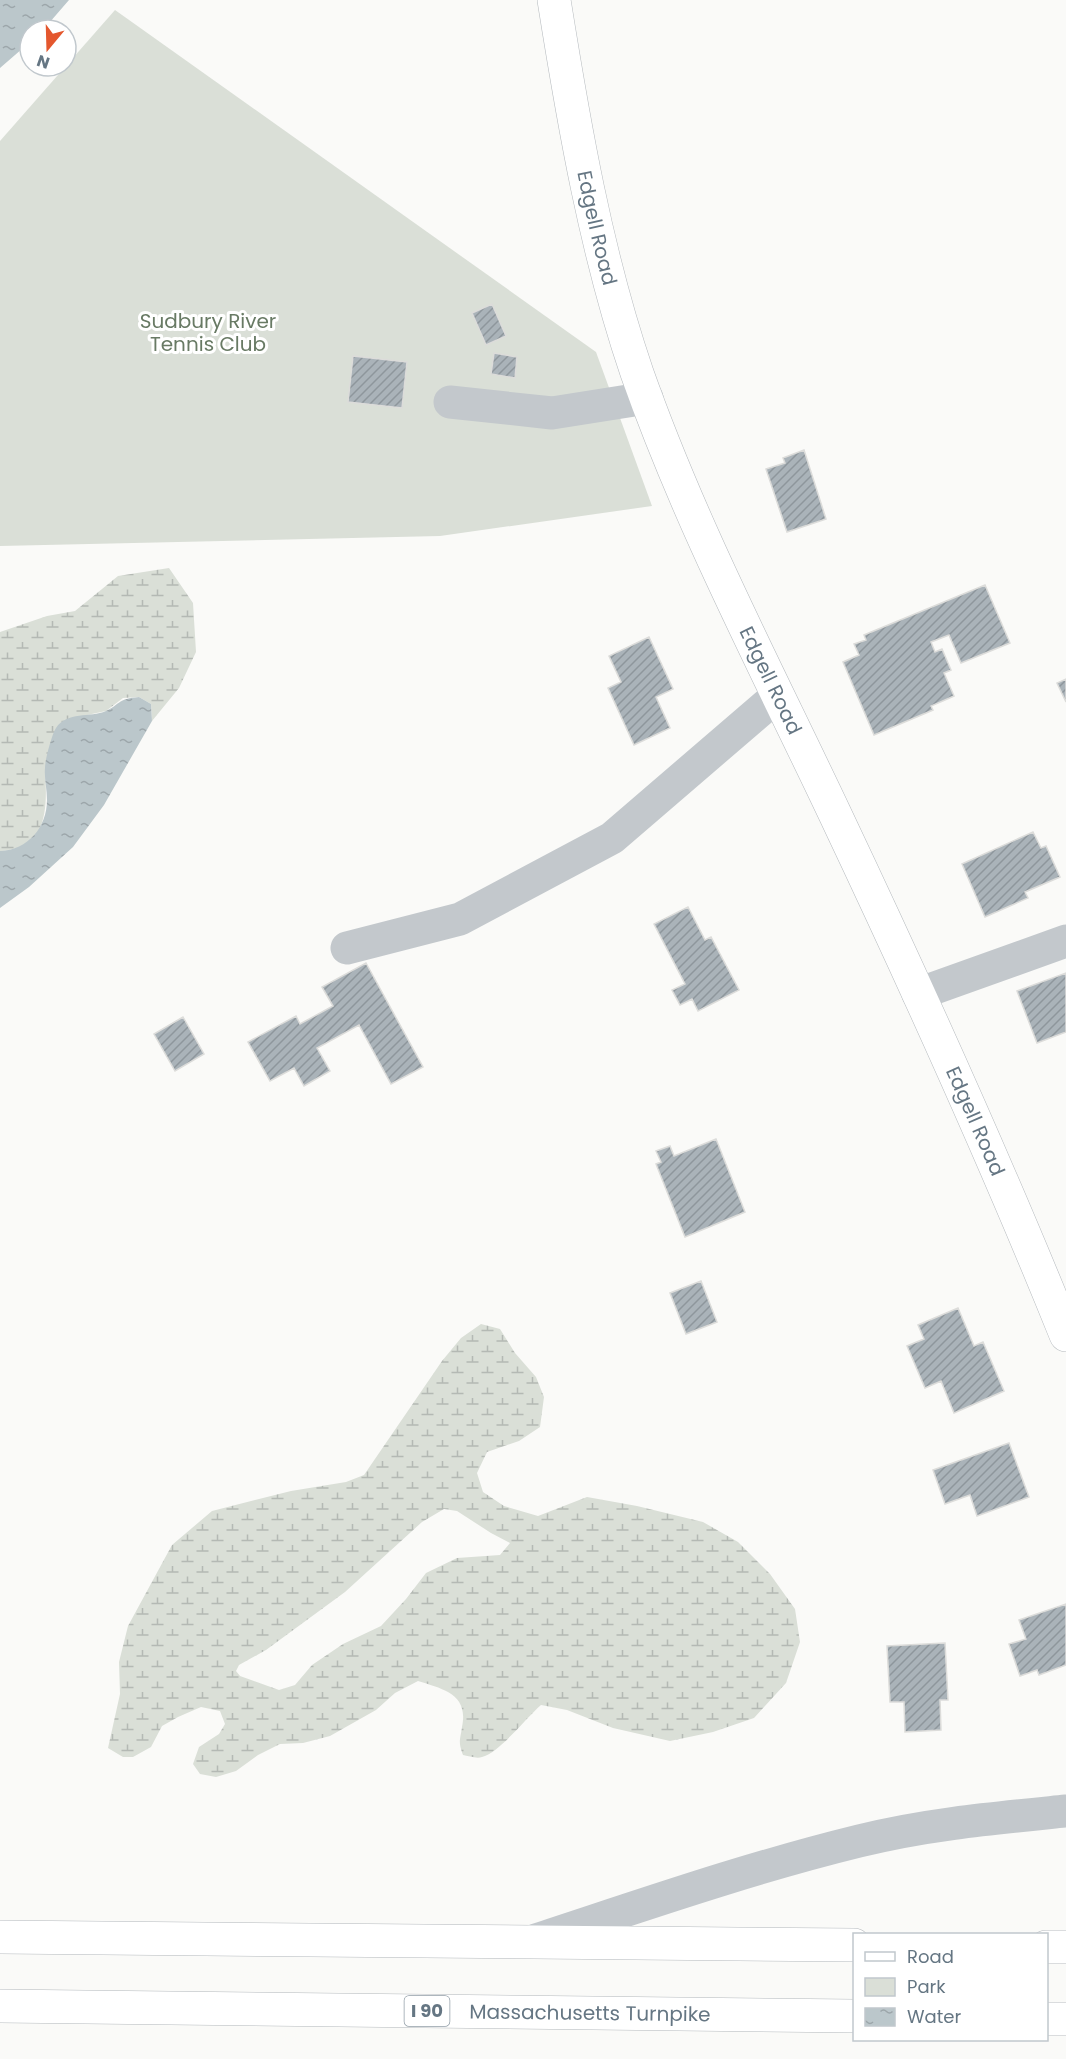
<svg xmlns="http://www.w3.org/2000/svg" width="1066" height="2059" font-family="Poppins,sans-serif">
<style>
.wetland{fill:url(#wetland-marsh);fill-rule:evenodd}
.park{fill:#dadfd7}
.water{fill:url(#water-ripples)}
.building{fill:url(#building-hatch);stroke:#dcdcda;stroke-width:1.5}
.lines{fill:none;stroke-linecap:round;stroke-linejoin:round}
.major-casing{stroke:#b5babe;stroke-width:34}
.highway-casing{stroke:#b4b9bd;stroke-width:34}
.minor{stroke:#c3c8cc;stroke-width:33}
.major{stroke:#fff;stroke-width:33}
.highway{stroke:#fff;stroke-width:33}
.labels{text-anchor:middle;stroke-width:6;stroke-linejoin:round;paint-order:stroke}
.shield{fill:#fff;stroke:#939fa8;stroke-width:1.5}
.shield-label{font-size:18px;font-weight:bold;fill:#657683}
.street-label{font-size:20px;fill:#657683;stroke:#fff}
.park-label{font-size:20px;fill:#687a64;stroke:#fff}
</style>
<defs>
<pattern id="wetland-marsh" width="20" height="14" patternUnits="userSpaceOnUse" patternTransform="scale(1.5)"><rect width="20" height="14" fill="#dadfd7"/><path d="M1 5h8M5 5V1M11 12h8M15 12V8" fill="none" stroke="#b4b9b4"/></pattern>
<pattern id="water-ripples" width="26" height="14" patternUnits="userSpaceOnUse" patternTransform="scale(1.5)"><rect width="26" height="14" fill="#bbc7cb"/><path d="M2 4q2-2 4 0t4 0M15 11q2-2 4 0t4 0" fill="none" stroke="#9ca6aa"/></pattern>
<pattern id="building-hatch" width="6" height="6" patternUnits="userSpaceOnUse" patternTransform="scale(1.5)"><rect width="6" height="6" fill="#aab3b9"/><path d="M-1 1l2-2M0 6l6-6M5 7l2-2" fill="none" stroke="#8e969c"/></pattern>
</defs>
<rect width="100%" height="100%" fill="#fafaf8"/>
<path class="wetland" d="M169,568L193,603L196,652L179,688L152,721L151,704L139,697L123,698L106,711L87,715L45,768C47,805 50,849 0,851V632L47,616L75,611L118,576Z
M481,1324L500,1329L515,1353L536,1377L544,1397L540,1427L519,1441L487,1452L477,1473L483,1492L504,1506L538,1516L587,1497L637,1506L703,1522L738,1542L770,1574L795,1609L800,1642L786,1683L754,1718L713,1732L670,1741L613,1728L567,1710L541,1705C526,1718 499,1753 482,1757C477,1759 468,1756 463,1755C458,1741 460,1741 462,1727C469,1694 443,1689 418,1681L395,1693L376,1710L330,1736L303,1743L280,1744L258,1755L236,1771L216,1777L200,1774L193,1764L199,1747L219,1734L225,1724L220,1711L201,1707L178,1717L162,1726L151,1747L133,1757H123L108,1748L120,1694L119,1662L128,1626L172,1545L212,1511L291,1491L346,1482L364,1475L442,1361L461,1338ZM444,1509L457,1511L491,1533L510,1543L500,1555L457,1558L426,1573L406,1599L381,1626L343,1644L312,1665L295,1685L279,1690L240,1676L236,1671L239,1665L266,1650L345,1592L422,1522Z"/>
<path class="park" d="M115,10L596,352L652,506L440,536L0,546V141Z"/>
<path class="water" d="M0,0H69L43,30H30V42L0,68Z
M139,697L151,704L152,721L104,805L73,847L29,887L0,908V851C28,850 47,827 47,800C47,789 44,778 45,768C45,760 52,734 56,728C67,711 90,718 106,711C122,703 117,699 139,697Z"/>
<path class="building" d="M492,304L506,336L486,345L472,313Z
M494,353L517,357L515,378L491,374Z
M353,356L407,362L402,408L348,402Z
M804,450L826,519L787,532L766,469L785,463L783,458Z
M985,585L1010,643L961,663L949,635L931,642L935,652L942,649L951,670L944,673L954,696L931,706L933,710L874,735L843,662L859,655L854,644L866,640L864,635Z
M649,637L673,689L656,697L670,728L634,745L608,688L621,682L609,656Z
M1066,679V702L1057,683Z
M1033,832L1041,848L1046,846L1060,877L1025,892L1028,898L985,917L962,864Z
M688,907L705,940L711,937L739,990L698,1011L692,999L680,1005L672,990L685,984L654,924Z
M366,963L423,1067L391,1084L359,1025L317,1048L330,1071L304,1086L294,1068L270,1081L248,1042L296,1016L300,1024L333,1006L322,987Z
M1066,973V1032L1037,1043L1017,991Z
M183,1017L204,1054L175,1071L154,1034Z
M716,1139L745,1212L685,1237L656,1164L661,1162L656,1151L670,1146L674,1156Z
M701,1281L717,1322L686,1334L670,1293Z
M958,1308L974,1346L983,1342L1004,1391L954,1413L941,1381L925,1388L907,1346L924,1339L918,1325Z
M1009,1443L1029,1497L977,1516L970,1495L945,1504L933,1470Z
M1066,1604V1665L1039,1675L1037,1670L1020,1676L1009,1644L1026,1639L1019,1620Z
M945,1643L948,1700H940L941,1730L905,1732L904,1702H890L887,1646Z"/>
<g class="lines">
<defs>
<g id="major">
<path id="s1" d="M554,0C574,125 596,253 637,373C691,526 766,668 835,814C916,985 995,1159 1066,1335"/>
</g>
<g id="highway">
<path d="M0,1937L854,1945"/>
<path d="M1046,1947H1066"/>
<path id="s2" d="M0,2006L854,2016"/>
<path d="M1046,2019H1066"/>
</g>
</defs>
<use href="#major" class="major-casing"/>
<use href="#highway" class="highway-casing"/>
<path class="minor" d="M450,402L552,413L647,398
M347,948L460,919L612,838L777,696
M918,994L1066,941
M536,1940C643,1905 749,1868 859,1841C927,1824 996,1818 1066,1811"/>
<use href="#major" class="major"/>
<use href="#highway" class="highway"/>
</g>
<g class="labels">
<rect class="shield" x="404.5" y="1996" width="45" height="30" rx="4.5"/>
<g class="shield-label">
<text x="427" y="2017">I 90</text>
</g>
<g class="street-label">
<text dy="7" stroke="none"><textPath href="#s1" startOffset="232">Edgell Road</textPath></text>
<text dy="7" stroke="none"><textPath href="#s1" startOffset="718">Edgell Road</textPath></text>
<text dy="7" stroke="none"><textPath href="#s1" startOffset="1204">Edgell Road</textPath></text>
<text dy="7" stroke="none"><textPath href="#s2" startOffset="590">Massachusetts Turnpike</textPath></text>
</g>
<g class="park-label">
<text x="208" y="328">Sudbury River<tspan x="208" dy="23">Tennis Club</tspan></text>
</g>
</g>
<rect x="853" y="1933" width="195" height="108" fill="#ffffff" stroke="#c1c8cd" stroke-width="1.5"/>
<rect x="865" y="1952" width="30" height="9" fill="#ffffff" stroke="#c1c8cd" stroke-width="1.5"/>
<text x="907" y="1963" font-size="18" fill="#657683">Road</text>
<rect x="865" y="1978" width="30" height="18" fill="#dadfd7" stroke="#c1c8cd" stroke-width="1.5"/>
<text x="907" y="1993" font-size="18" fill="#657683">Park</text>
<rect x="865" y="2008" width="30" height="18" fill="url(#water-ripples)" stroke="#c1c8cd" stroke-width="1.5"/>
<text x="907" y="2023" font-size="18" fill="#657683">Water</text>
<g transform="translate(48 48) rotate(199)"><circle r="28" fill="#ffffff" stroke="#c1c8cd" stroke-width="1.5"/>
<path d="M0-4.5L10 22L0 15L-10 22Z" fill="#e4572e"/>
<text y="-9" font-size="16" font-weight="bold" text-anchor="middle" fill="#657683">N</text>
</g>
</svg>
